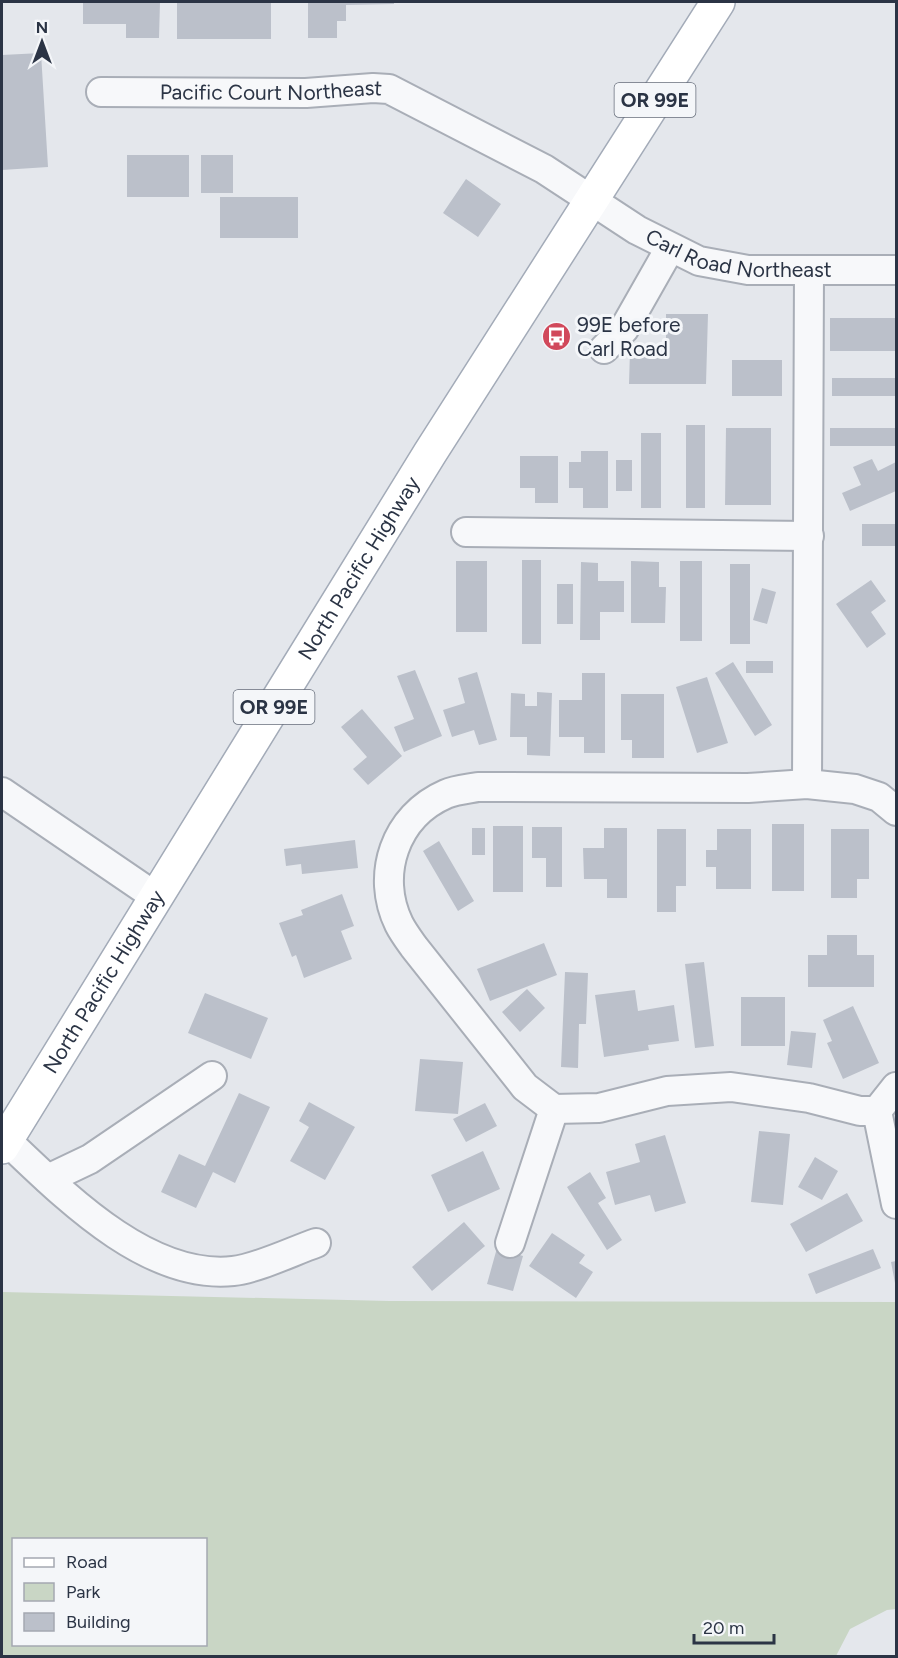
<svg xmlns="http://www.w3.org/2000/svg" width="898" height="1658" font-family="Figtree,sans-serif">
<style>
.green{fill:#c9d6c5;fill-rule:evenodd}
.building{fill:#bbc0ca}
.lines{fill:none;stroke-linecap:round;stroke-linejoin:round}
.minor-casing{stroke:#a9aeb7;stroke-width:32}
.major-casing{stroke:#a3abb8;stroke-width:36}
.minor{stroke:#f7f8fa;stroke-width:28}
.major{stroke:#fff;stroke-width:33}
.labels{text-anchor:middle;stroke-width:6;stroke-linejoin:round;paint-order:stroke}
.shield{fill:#f4f6f9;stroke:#676e7b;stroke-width:1.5}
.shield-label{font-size:20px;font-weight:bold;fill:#2b3445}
.street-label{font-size:21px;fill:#2b3445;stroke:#f4f6f9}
.poi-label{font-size:21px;fill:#2b3445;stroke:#f4f6f9;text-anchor:start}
</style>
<rect width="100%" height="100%" fill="#e4e7ec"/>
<path class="green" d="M2,1292L389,1301L896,1302V1609L887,1610L850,1629L836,1656H2ZM14,1540H206V1644H14Z"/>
<path class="building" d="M83,2H160L159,38H126V24H83Z
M177,2H271V39H177Z
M308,2H394V4L346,5V21H337V38H308Z
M41,53L48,167L2,170V55Z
M127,155H189V197H127Z
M201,155H233V193H201Z
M466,179L501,204L478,237L443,213Z
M220,197H298V238H220Z
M666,314H708L706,384H629L630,351H666Z
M830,318H895V351H830Z
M732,360H782V396H732Z
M832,378H896V396H832Z
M686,425H705V508H686Z
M726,428H771V505H725Z
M830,428H896V446H830Z
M641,433H661V508H641Z
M581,451H608V508H583V488H569V462H581Z
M520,456H558V503H535V488H520Z
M872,459L878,471L896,462V491L850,511L842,493L861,485L853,467Z
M616,460H632V491H616Z
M862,524H896V546H862Z
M522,560H541V644H522Z
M456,561H487V632H456Z
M631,561L659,562V587H666L665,623H631Z
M680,561H702V641H680Z
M581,562L598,563V581H624V612H600V640H580Z
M730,564H750V644H730Z
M871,580L886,601L871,612L886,634L867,648L836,604Z
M557,584H573V624H557Z
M762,588L776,592L767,624L753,620Z
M746,661H773V673H746Z
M733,662L772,725L755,736L715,673Z
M415,670L442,736L404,752L394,727L414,719L397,676Z
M477,672L497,740L479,745L474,730L452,737L443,710L465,703L458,678Z
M582,673H605V753H584V737H559V700H582Z
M707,677L728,743L697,753L676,687Z
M537,692L552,693L550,756L527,755V737H510L511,693L525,694V706H537Z
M621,694H664V758H632V740H621Z
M362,709L402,756L368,785L353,769L367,757L341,727Z
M772,824H804V891H772Z
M493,826H523V892H493Z
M532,827H562V887H546V858H532Z
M472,828H485V855H472Z
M604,828H627V898H607V879H584L583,848H604Z
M657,829H686V886H676V912H657Z
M717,829H751V889H716V867H706V850H717Z
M831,829H869V879H857V898H831Z
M355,840L358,868L302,874L301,864L286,866L284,849Z
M439,841L474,901L458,911L423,851Z
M342,894L354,926L341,931L352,959L304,978L296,955L292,957L279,923L303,915L301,910Z
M827,935H857V955H874V987H808V955H827Z
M544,943L557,975L490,1001L477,969Z
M704,962L714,1046L695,1048L685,964Z
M565,972L588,973L586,1024H579L578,1068L561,1067Z
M527,989L545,1008L520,1032L502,1012Z
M635,990L638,1011L674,1005L679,1041L648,1045L649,1050L604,1057L595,995Z
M205,993L268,1018L251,1059L188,1033Z
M741,997H785V1046H741Z
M853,1006L879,1063L843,1079L827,1043L832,1041L823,1020Z
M791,1031L816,1033L812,1068L787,1065Z
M420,1059L463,1062L458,1114L415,1111Z
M239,1093L270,1107L235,1183L213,1172L196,1208L161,1192L179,1154L205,1166Z
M309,1102L355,1127L325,1180L290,1161L309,1127L299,1121Z
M485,1103L497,1126L466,1142L453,1119Z
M759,1131L790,1134L783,1205L751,1202Z
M665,1135L686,1203L655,1212L650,1195L615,1205L606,1172L640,1162L635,1144Z
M483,1151L500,1189L448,1212L431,1175Z
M815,1157L838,1171L822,1200L798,1187Z
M590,1172L606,1198L598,1203L622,1240L607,1250L567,1187Z
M847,1193L863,1221L806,1252L790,1224Z
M464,1222L485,1246L432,1291L412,1267Z
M552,1233L585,1255L579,1263L593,1272L576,1298L529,1266Z
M497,1248L523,1256L513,1291L487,1284Z
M873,1249L881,1268L816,1294L808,1274Z
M896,1261V1283H895L891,1262Z"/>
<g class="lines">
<defs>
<g id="minor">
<path id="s1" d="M101,92L306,93L373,88L389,89L544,169L637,230L699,261L748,270H896"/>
<path d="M604,349L624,329L670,248"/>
<path d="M466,532L809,536"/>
<path d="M807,784L809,271"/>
<path d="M2,792L156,897"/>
<path d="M554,1109L599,1108L667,1091L731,1087L809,1098L860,1111H877L896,1087"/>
<path d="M877,1111L896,1204"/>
<path d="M6,1140C64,1195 147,1280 233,1271C256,1269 293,1251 316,1243"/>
<path d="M48,1179L90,1159L212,1076"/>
<path d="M510,1243L554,1109L525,1087L414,947C409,940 403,932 399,924C375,875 395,816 446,794C455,790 467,789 478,787L748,788L807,784L855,789L879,797L896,811"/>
</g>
<g id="major">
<path id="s2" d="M2,1147L430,453L718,2"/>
</g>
</defs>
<use href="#minor" class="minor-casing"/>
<use href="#major" class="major-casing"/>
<use href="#minor" class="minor"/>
<use href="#major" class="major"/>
</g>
<defs>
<symbol id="bus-disc" viewBox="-11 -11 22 22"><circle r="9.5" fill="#d1495b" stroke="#f4f6f9"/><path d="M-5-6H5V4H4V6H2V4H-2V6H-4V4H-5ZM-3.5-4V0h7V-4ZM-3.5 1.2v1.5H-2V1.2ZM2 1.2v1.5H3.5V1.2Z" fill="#fff"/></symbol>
</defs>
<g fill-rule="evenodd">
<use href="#bus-disc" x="540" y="320" width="33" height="33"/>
</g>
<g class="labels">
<g class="shield">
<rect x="614.5" y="83" width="81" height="34" rx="4.5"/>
<rect x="233.5" y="690" width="81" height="34" rx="4.5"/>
</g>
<g class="shield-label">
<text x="655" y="107">OR 99E</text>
<text x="274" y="714">OR 99E</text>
</g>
<g class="street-label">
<text dy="7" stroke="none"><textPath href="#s1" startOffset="170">Pacific Court Northeast</textPath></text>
<text dy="7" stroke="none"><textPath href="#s1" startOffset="681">Carl Road Northeast</textPath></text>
<text dy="7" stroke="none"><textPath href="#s2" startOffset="680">North Pacific Highway</textPath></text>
<text dy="7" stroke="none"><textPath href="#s2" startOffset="194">North Pacific Highway</textPath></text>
</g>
<g class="poi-label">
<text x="577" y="332">99E before<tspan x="577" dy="24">Carl Road</tspan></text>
</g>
</g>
<rect width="898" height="1658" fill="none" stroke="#2b3445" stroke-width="6"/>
<rect x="12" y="1538" width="195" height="108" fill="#f4f6f9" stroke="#a4a8b1" stroke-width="1.5"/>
<rect x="24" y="1558" width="30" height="9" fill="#ffffff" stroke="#a4a8b1" stroke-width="1.5"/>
<text x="66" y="1568" font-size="18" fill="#2b3445">Road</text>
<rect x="24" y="1583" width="30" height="18" fill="#c9d6c5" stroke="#a4a8b1" stroke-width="1.5"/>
<text x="66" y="1598" font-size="18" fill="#2b3445">Park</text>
<rect x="24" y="1613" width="30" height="18" fill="#bbc0ca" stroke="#a4a8b1" stroke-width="1.5"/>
<text x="66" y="1628" font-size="18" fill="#2b3445">Building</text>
<g transform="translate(42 42)" stroke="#f4f6f9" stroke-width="4.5" paint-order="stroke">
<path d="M0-4.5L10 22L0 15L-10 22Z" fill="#2b3445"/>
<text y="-9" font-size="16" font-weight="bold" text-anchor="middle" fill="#2b3445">N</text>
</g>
<path d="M694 1634v9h80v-9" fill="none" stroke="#2b3445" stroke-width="3"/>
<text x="703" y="1634" font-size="18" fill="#2b3445" stroke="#f4f6f9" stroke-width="4.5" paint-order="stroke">20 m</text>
</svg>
